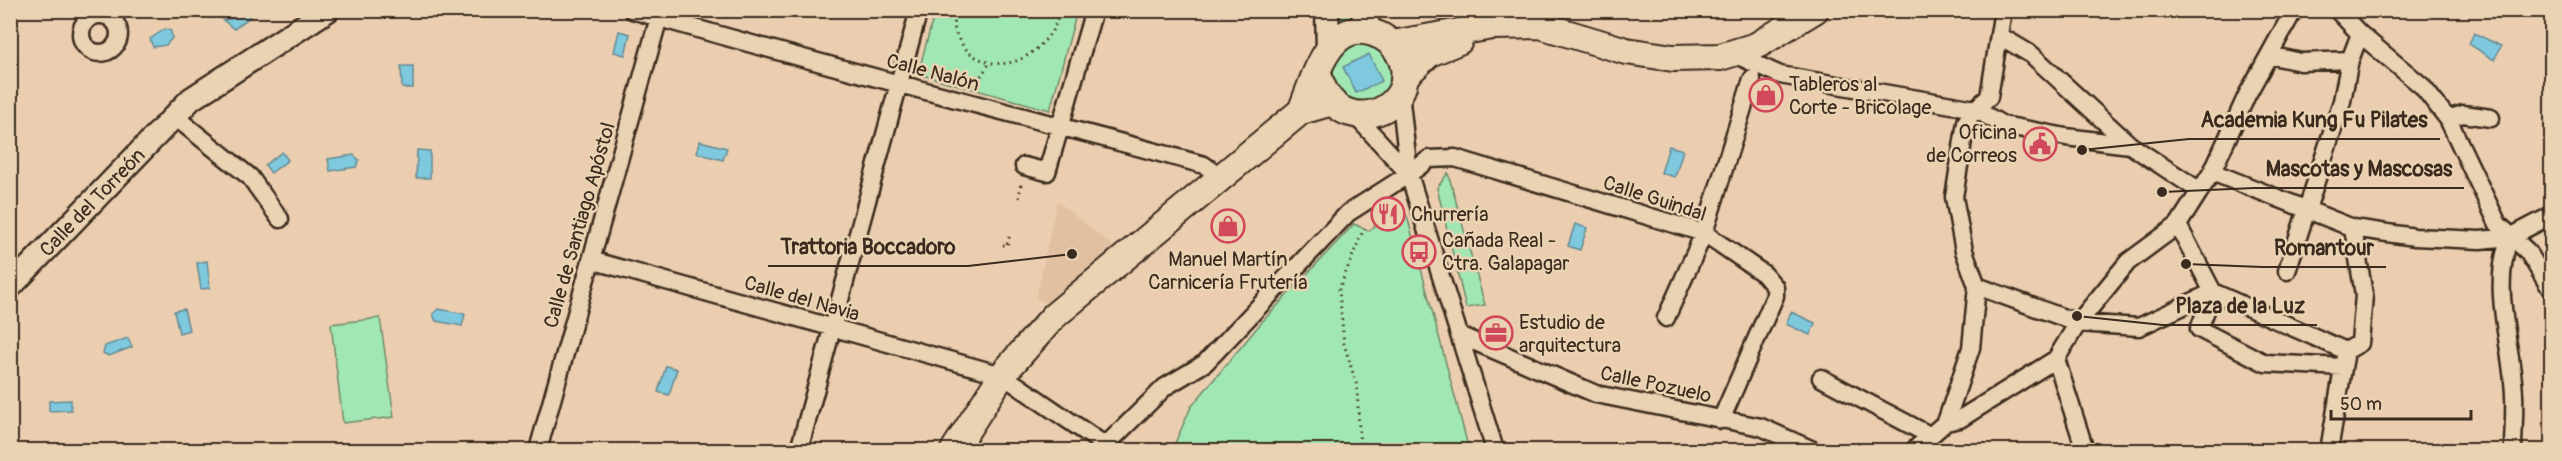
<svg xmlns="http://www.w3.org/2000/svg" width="2562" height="461" font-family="Pangolin,sans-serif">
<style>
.built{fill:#e1c0a1}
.green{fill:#a1e7b3;stroke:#6e8868;stroke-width:1.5}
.water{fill:#7fc9df;stroke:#648992;stroke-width:1.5}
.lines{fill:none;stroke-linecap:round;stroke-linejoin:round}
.street-casing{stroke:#3b2a1e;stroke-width:21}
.secondary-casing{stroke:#3b2a1e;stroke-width:27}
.primary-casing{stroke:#3b2a1e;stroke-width:30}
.path{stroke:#3b2a1e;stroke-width:3;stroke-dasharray:1.5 4.5;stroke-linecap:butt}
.street{stroke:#ead3b3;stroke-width:16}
.secondary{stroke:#ead3b3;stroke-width:22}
.primary{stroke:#ead3b3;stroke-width:26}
.labels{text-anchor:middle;stroke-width:5;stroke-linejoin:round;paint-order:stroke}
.street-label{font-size:20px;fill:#3b2a1e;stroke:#ead3b3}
.poi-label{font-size:20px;fill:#3b2a1e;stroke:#ead3b3;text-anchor:start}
.leader{fill:none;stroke:#3b2a1e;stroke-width:2}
.callout-dot{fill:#3b2a1e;stroke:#ead3b3;stroke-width:2}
.callout-label{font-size:21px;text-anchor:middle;font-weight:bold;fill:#3b2a1e;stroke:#ead3b3;stroke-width:5;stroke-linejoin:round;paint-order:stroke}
</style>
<rect width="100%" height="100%" fill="#ebceaf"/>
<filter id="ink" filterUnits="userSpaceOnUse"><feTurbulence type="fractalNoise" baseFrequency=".0167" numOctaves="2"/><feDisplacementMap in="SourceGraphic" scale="12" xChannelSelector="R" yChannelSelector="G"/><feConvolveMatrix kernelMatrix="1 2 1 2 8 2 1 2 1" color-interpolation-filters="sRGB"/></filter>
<g filter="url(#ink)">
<path class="built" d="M1057,201L1114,247L1046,303L1036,298Z"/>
<path class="green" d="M935,11H1077L1050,110L918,74Z
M1337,11H1353L1355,20L1339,24Z
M1333 73a29 29 0 1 1 58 0a29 29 0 1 1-58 0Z
M1448,173L1485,305L1466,308L1437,188Z
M1398,210L1407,216L1469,450H1172L1191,407L1261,323L1354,224L1369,231L1382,220L1397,219Z
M380,318L394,417L343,423L331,324Z"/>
<path class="water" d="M243,11L250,17L234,29L223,20L231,19Z
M165,29L171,31L172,38L166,45L153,47L150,39Z
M619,31L630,34L625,55L614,52Z
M2474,33L2501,46L2494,60L2469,44Z
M1369,54L1382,81L1356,93L1343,67Z
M401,66H413V88H402Z
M700,141L727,148L723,160L697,153Z
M1669,146L1683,150L1675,177L1661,173Z
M417,150L430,151V178H416Z
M282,152L288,160L271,173L265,165Z
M354,155L359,160L356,167L330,171L328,159Z
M1575,224L1587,228L1580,250L1568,246Z
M207,261L210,288L201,289L197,263Z
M184,309L189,330L179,333L174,311Z
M438,309L465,314L462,326L436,321L433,314Z
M1791,312L1815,323L1810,335L1786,324Z
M128,338L132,347L109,356L103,353L105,346Z
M666,366L677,369L669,395L658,392Z
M71,400V410L49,411V401Z"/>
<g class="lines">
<defs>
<path id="street" d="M632,10C822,66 1014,113 1204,165L1221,177
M2337,10L2360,34L2422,86L2448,119L2498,224L2528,252L2552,291
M81 34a19 19 0 1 1 38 0a19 19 0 1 1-38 0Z
M2000,36L2032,55L2130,145
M1734,54L1780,75L1975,109L2003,125L2066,137L2130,145L2200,191
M2269,55L2301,62L2350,60
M1400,93L1409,174L1495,450
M1354,114L1409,174
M174,116L250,177L280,219
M2448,119L2463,114L2491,118
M1024,166L1047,172L1094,10
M2212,172L2353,228L2415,237L2480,240L2510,237L2552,215
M2178,225L2213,292L2346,351L2329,450
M2510,237C2490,289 2512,342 2514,395C2515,414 2513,432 2513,450
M591,260L1002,375L1106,446
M2287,271L2342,101L2350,60L2360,34
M1977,286L2078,323L2139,327L2213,292
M2213,292L2199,329L2265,363L2343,367
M1666,318L1704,233L1752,79
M1459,335L1596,394L1761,427L1813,450
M2346,351L2360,343L2364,295L2353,228
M2056,359L2085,450
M1821,378L1931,436
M1946,422L1960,419L2056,359L2078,323L2128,262L2178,225L2212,172L2247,95L2294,10
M538,450L661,10
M799,450L919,10
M1101,450L1165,387L1205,363L1348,213L1409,174L1429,159L1455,158L1704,233L1764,274L1775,287V296L1721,420
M1914,450L1946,422L1971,348L1977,286L1964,251L1954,197L1966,122L1975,109L1989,97L2003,10"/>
<path id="secondary" d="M1327,10L1328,49
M1362,10L1371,32
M10,287L191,99L328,10"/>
<path id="primary" d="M1393,44L1492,26L1540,25L1626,51L1673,58L1720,57L1756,46L1815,10
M1404,77L1430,53L1459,41
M1301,111C1314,81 1328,18 1373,33C1387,37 1397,47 1402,60C1421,114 1332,144 1318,72
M954,450L1002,375L1054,316L1301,111L1332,102"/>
</defs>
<use href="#street" class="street-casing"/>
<use href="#secondary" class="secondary-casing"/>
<use href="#primary" class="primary-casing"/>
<path class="path" d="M954,10C948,46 983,72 1016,61C1038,53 1055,32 1061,10
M974,86L989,64
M1019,198L1021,184
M1003,245L1007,246L1010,234
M1360,450L1357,386L1344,344L1339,289L1364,228"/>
<use href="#street" class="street"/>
<use href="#secondary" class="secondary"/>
<use href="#primary" class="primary"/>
</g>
</g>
<defs>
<symbol id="shop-ring" viewBox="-11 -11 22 22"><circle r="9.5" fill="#ead3b3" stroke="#d1495b" stroke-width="1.5"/><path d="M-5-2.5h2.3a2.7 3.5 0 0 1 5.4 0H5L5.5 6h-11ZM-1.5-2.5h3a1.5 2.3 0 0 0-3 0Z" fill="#d1495b"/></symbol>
<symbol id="civic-ring" viewBox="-11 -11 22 22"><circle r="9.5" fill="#ead3b3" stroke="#d1495b" stroke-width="1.5"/><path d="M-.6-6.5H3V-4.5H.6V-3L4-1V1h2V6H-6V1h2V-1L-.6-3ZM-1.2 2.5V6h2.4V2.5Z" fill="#d1495b"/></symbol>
<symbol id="restaurant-ring" viewBox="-11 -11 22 22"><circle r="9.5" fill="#ead3b3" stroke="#d1495b" stroke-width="1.5"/><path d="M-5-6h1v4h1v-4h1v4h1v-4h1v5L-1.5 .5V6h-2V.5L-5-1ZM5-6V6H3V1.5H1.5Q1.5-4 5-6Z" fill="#d1495b"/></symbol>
<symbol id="bus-ring" viewBox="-11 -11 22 22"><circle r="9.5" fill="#ead3b3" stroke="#d1495b" stroke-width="1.5"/><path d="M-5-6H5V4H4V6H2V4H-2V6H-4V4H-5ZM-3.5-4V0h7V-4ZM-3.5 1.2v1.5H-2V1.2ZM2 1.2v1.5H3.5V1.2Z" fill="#d1495b"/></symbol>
<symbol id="office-ring" viewBox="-11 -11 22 22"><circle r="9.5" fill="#ead3b3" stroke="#d1495b" stroke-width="1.5"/><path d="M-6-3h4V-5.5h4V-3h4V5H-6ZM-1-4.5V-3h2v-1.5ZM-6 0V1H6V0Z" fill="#d1495b"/></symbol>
</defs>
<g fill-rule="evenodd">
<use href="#shop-ring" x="1747" y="76" width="38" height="38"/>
<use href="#civic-ring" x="2021" y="125" width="38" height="38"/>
<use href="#restaurant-ring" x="1369" y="195" width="38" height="38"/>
<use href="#shop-ring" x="1209" y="207" width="38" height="38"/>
<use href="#bus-ring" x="1400" y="233" width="38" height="38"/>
<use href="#office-ring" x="1477" y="314" width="38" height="38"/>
</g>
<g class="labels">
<g class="street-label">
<text transform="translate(933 72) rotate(15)" y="7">Calle Nalón</text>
<text transform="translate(1655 198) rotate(18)" y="7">Calle Guindal</text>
<text transform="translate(92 202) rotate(-46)" y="7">Calle del Torreón</text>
<text transform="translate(579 225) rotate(-74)" y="7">Calle de Santiago Apóstol</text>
<text transform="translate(802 298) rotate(16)" y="7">Calle del Navia</text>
<text transform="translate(1656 384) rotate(12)" y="7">Calle Pozuelo</text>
</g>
<g class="poi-label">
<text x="1789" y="91">Tableros al<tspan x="1789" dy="23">Corte - Bricolage</tspan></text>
<text x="2017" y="139" text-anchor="end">Oficina<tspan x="2017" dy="23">de Correos</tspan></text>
<text x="1411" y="221">Churrería</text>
<text x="1442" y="247">Cañada Real -<tspan x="1442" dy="23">Ctra. Galapagar</tspan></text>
<text x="1228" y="266" text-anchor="middle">Manuel Martín<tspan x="1228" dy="23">Carnicería Frutería</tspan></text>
<text x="1519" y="329">Estudio de<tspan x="1519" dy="23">arquitectura</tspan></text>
</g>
</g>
<path class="leader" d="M2082 150L2189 139H2440M2162 192L2254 188H2464M1072 254L968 266H768M2186 264L2262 267H2386M2077 316L2163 325H2317"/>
<g class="callout-dot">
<circle cx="2082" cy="150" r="6"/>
<circle cx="2162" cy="192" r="6"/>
<circle cx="1072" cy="254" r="6"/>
<circle cx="2186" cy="264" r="6"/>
<circle cx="2077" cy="316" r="6"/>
</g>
<g class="callout-label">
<text x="2314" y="127">Academia Kung Fu Pilates</text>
<text x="2359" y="176">Mascotas y Mascosas</text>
<text x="868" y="254">Trattoria Boccadoro</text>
<text x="2324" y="255">Romantour</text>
<text x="2240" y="313">Plaza de la Luz</text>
</g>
<rect width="2562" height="461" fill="none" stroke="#ead3b3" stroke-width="36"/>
<rect x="18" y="18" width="2526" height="425" fill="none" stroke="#3b2a1e" stroke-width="2" filter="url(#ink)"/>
<path d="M2331 410v9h140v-9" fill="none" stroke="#3b2a1e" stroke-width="3"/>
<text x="2340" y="410" font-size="18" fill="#3b2a1e" stroke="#ead3b3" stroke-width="4.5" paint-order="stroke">50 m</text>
</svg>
